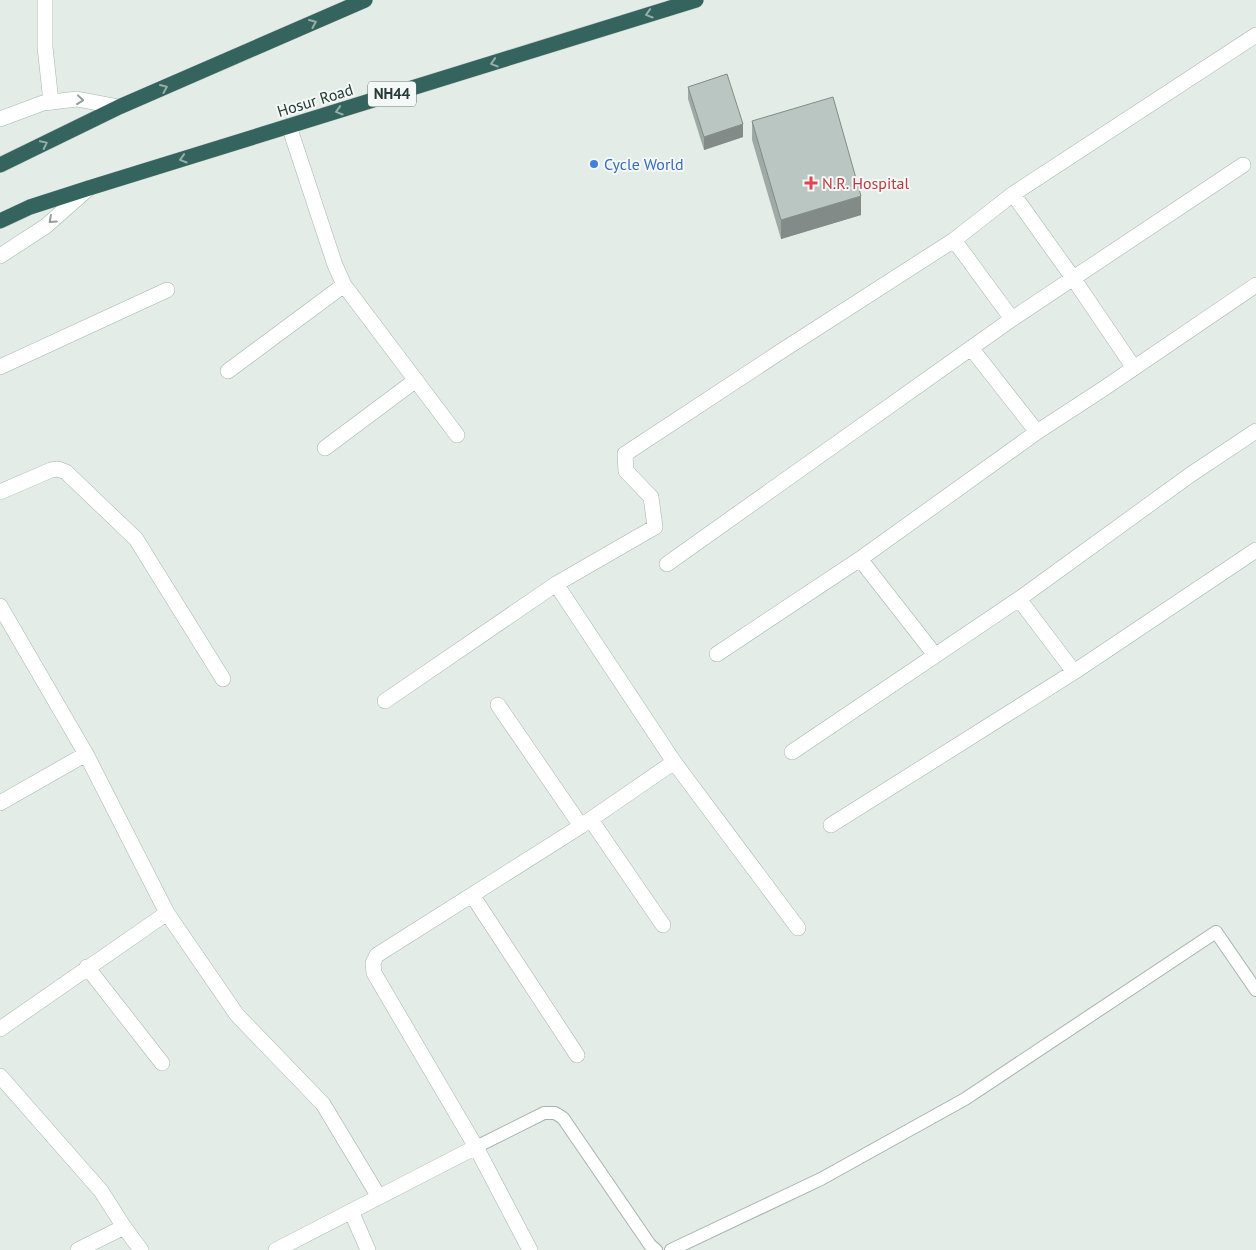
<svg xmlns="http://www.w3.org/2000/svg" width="1256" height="1250" font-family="'PT Sans',sans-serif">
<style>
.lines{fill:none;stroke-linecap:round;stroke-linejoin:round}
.lane-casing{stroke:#a7b3af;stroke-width:14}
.street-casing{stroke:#a7b3af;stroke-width:16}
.secondary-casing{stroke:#a3b6b1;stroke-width:16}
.highway-casing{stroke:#c2c8c7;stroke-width:16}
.lane{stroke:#fff;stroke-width:12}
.street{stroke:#fff;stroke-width:15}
.secondary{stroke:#fff;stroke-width:15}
.highway{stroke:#34645d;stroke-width:15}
.wall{fill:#9faaa7}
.shaded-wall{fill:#828b88}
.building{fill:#b9c6c2;stroke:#828b88}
.oneway{stroke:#94aeaa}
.oneway2{stroke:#929d9a}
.shop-dot{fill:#3f7fe0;stroke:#f4f8f6;stroke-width:2}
.health-dot{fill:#e0444e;stroke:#f4f8f6;stroke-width:2}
.labels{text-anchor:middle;stroke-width:4;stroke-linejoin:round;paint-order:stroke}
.shield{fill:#f4f8f6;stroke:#637470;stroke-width:1}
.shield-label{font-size:15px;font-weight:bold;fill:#253b36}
.street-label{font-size:16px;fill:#253b36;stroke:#f4f8f6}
.shop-label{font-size:16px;fill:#366cbe;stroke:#f4f8f6;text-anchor:start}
.health-label{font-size:16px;fill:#be3a42;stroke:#f4f8f6;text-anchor:start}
</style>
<rect width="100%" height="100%" fill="#e4ece8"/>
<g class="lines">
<defs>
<path id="lane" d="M476,1147L544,1113H555L563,1118L650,1245L656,1250
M671,1250L821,1179L965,1099L1216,932L1256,990"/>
<path id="street" d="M45,0V47L51,102
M289,126L335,265L344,285L457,435
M1013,194L1073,278L1134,368
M954,240L1012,319
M971,348L1037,432
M0,367L167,290
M228,371L344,285
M325,448L416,380
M0,492L51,470L58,469L66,472L136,539L223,679
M860,559L935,655
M667,564L1012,319L1243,165
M1019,599L1074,672L1256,550
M0,606L86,754L167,913L237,1015L323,1104L379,1197
M717,654L860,559L1037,432L1103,389L1256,285
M385,701L556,584
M498,705L581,826
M792,752L1019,599L1190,475L1256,431
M674,762L798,928
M0,803L86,754
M591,820L663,925
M831,825L1074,672
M472,895L577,1055
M87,967L162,1063
M0,1029L167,913
M0,1076L101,1191L124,1227L141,1250
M351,1211L368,1250
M78,1250L124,1227
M276,1250L476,1147
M530,1250L476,1147L374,973L373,963L377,955L581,826L674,762L556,584L655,527L651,497L626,471L625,454L783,350L954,240L1013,194L1256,35"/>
<path id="secondary" d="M0,119L43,103L77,99L119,107
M0,256L46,226L89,188"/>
<path id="highway" d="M0,165L119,107L365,0
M0,221L30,207L89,188L696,0"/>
</defs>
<use href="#lane" class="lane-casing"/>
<use href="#street" class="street-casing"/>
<use href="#secondary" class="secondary-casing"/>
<use href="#highway" class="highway-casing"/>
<use href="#lane" class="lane"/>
<use href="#street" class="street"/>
<use href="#secondary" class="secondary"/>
<use href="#highway" class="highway"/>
</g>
<path class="wall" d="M688,87L743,137L704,150L688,99Z
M752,121L861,215L781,239L752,140Z"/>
<path class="shaded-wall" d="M743,124V137L704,150V137Z
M861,196V215L781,239V220Z"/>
<path class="building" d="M727,74L743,124L704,137L688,87Z
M833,97L861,196L781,220L752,121Z"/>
<defs><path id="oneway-chevron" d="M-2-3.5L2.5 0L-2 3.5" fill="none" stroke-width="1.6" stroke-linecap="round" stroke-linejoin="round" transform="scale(1.25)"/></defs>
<g class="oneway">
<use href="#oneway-chevron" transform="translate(649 14) rotate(163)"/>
<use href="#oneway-chevron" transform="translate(313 23) rotate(-24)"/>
<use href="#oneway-chevron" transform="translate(494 63) rotate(163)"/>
<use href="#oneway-chevron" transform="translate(164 88) rotate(-23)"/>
<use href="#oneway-chevron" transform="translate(339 111) rotate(163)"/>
<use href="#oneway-chevron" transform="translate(44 144) rotate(-26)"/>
<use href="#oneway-chevron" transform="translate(183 159) rotate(163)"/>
</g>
<g class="oneway2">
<use href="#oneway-chevron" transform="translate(80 100) rotate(6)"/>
<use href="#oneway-chevron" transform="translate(52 220) rotate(138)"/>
</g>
<circle class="shop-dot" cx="594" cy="164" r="5"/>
<path class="health-dot" d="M808.5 175.5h5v5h5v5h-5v5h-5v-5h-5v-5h5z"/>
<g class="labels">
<rect class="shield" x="368" y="81.5" width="48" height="25" rx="4"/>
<g class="shield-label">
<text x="392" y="99">NH44</text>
</g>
<g class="street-label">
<text transform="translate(315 100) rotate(-17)" y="6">Hosur Road</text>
</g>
<g class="shop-label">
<text x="604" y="170">Cycle World</text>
</g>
<g class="health-label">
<text x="822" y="189">N.R. Hospital</text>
</g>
</g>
</svg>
